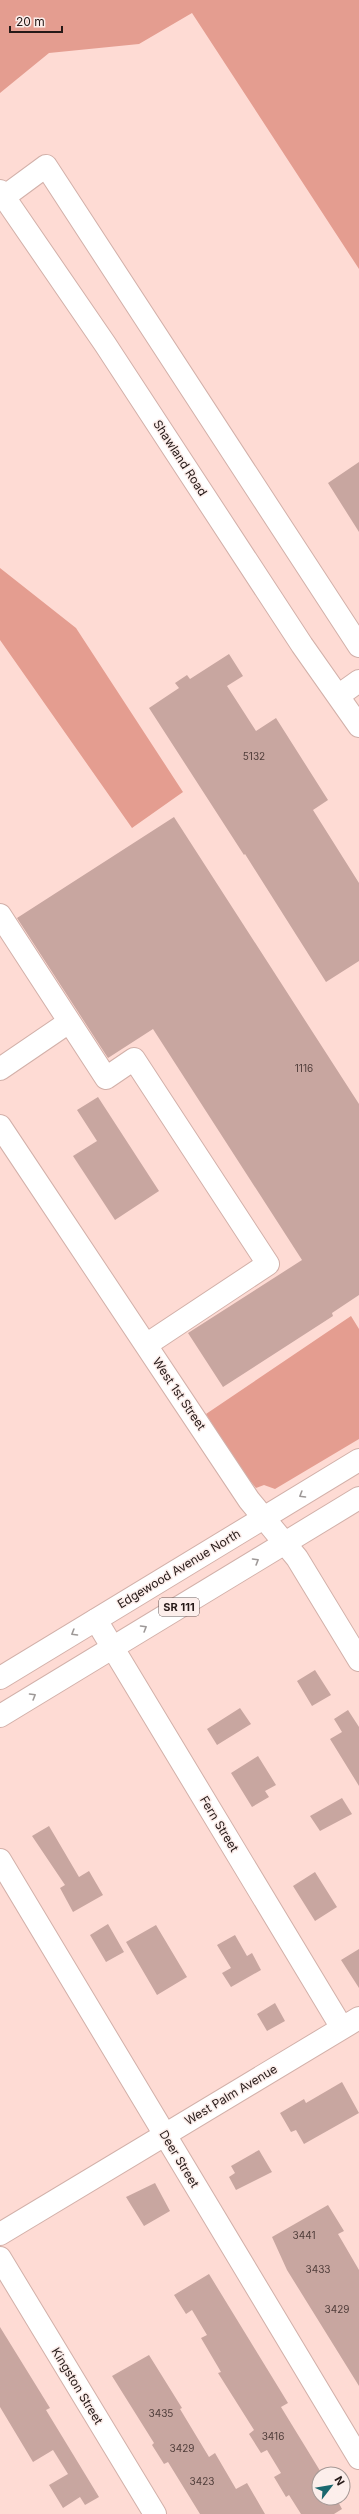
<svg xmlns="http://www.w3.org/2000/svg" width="359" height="2514" font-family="Inter,sans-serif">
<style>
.green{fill:#e49d90}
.building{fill:#c8a6a0}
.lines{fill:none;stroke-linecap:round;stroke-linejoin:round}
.minor-casing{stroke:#d2b0a9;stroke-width:24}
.major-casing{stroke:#d2b0a9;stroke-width:24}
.minor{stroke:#fff;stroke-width:22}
.major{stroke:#fff;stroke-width:22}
.oneway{stroke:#9d9897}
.labels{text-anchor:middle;stroke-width:3;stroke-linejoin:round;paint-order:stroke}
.number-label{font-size:10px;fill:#4e3c39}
.shield{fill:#fceeeb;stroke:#665957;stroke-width:1}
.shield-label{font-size:11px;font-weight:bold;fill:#251917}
.street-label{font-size:12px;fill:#251917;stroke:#fceeeb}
</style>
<rect width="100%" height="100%" fill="#fedbd4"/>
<path class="green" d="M0,0H359V269L192,13L139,44L49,53L0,93Z
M0,568L76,628L183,792L132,828L0,640Z
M351,1316L359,1329V1439L275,1489L264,1485L256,1488L238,1466L206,1414Z"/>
<path class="building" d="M359,462V532L328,483Z
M229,654L243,676L227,686L256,731L276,718L328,800L313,810L359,883V961L326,982L245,854L244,855L149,708L179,688L175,683L187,675L190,679Z
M174,817L359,1104V1295L332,1313L333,1316L223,1387L188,1333L302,1260L153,1029L108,1058L17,918Z
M98,1097L159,1191L115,1220L73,1156L97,1141L77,1110Z
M315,1670L331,1695L312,1706L297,1681Z
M240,1708L251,1724L217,1745L207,1729Z
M348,1710L359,1727V1786L330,1739L342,1732L334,1719Z
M258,1756L276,1785L265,1791L269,1797L252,1807L231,1773Z
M342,1798L352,1814L320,1831L310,1816Z
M49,1826L79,1877L89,1871L103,1895L73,1912L60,1888L65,1885L32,1836Z
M315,1872L337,1907L315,1921L293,1886Z
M108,1924L124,1952L106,1962L90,1935Z
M156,1925L187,1977L157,1995L126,1942Z
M235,1935L247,1956L252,1953L261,1970L231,1987L222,1973L231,1968L217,1945Z
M359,1949V1988L341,1960Z
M275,2003L285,2021L267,2031L257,2014Z
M342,2082L359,2113L304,2144L296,2130L291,2132L280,2113L304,2099L306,2103Z
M259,2150L272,2172L236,2190L229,2177L235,2173L231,2166Z
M155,2183L170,2211L144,2226L126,2197Z
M328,2205L344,2231L338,2234L359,2270V2386L287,2270L272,2237Z
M209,2274L288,2403L281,2407L322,2474H319V2498H336L342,2509L334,2514H301L289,2495L286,2497L274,2477L281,2473L267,2450L261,2453L249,2434L254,2430L218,2373L221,2372L201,2338L207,2335L192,2310L186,2314L174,2295Z
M0,2327L50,2408L46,2410L99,2497L85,2505L80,2497L63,2508L49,2485L68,2474L53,2450L33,2462L0,2407Z
M149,2355L182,2408L180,2409L209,2457L215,2453L236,2489L247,2483L265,2514H200L168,2462L164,2464L152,2445L154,2443L112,2376Z"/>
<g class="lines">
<defs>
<path id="minor" d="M0,191L105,344L302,645L359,726
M4,197L46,166L359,646
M338,696L359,681
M0,915L106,1078L134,1059L268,1264L146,1345
M0,1069L69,1022
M0,1126L249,1500L297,1558L359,1660
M96,1620L342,2028
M0,1860L359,2458
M0,2234L359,2018
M0,2258L155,2514"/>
<path id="major" d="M0,1678L359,1460
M0,1716L359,1498"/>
</defs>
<use href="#minor" class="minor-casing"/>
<use href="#major" class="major-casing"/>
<use href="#minor" class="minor"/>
<use href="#major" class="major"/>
</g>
<defs><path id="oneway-chevron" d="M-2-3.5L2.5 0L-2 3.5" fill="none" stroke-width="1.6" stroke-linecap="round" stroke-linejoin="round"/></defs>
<g class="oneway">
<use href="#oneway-chevron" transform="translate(302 1495) rotate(149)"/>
<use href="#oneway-chevron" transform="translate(256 1561) rotate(-31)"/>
<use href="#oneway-chevron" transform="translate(144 1628) rotate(-31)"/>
<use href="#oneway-chevron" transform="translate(74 1633) rotate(149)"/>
<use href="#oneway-chevron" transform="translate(33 1696) rotate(-31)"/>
</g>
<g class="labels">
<g class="number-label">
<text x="254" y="760">5132</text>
<text x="304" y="1072">1116</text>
<text x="304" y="2239">3441</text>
<text x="318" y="2273">3433</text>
<text x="337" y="2313">3429</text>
<text x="161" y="2417">3435</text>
<text x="273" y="2440">3416</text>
<text x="182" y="2452">3429</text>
<text x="202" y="2485">3423</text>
</g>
<rect class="shield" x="159" y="1598" width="40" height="18" rx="3"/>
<g class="shield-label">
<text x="179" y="1611">SR 111</text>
</g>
<g class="street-label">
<text transform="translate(180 458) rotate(57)" y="4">Shawland Road</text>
<text transform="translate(179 1394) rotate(56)" y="4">West 1st Street</text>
<text transform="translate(179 1569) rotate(-31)" y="4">Edgewood Avenue North</text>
<text transform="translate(219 1824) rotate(59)" y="4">Fern Street</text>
<text transform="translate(231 2095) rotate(-31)" y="4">West Palm Avenue</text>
<text transform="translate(179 2159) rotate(59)" y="4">Deer Street</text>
<text transform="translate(77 2386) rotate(59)" y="4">Kingston Street</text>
</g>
</g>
<g transform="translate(331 2486) rotate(59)"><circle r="19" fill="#fceeeb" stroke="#a69996"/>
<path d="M0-3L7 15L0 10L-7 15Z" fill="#1a676e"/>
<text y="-6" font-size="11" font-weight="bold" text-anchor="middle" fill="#251917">N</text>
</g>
<path d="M10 26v6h52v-6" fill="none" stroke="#251917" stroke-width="2"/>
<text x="16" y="26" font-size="12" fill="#251917" stroke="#fceeeb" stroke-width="3" paint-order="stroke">20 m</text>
</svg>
